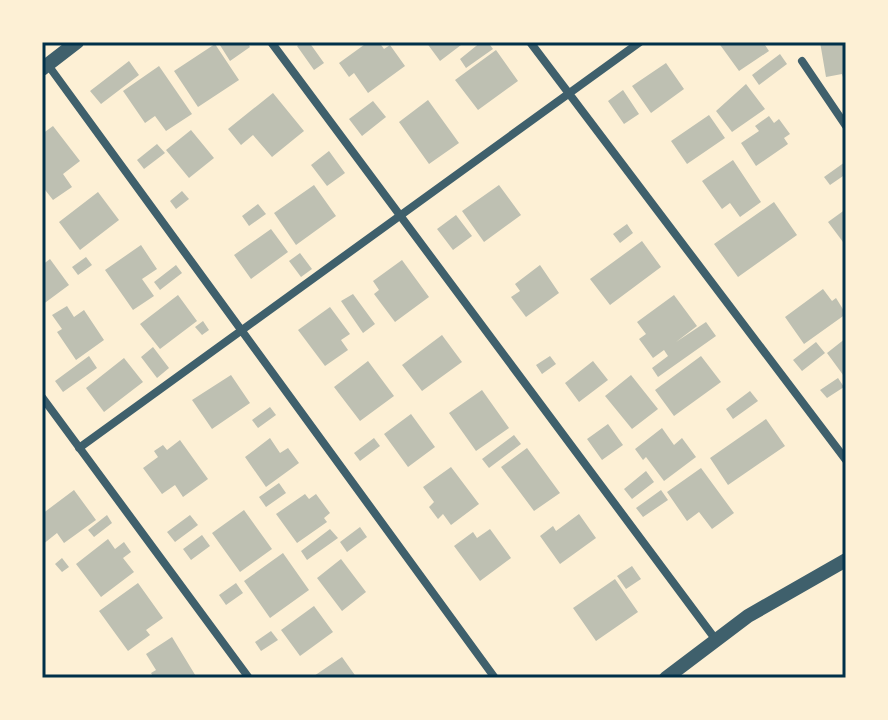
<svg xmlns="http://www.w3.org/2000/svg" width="888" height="720" font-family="'Roboto Serif',serif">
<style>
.building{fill:#bec0b2}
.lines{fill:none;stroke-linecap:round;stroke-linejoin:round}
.minor{stroke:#3f606c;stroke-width:8}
.tertiary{stroke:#3f606c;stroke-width:14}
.neatline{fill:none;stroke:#003049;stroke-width:3}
</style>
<rect width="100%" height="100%" fill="#fdf0d5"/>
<path class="building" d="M218,42H247L250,47L230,61Z
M302,42H309L324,63L314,70L297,46Z
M368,42H379L384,49L390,45L405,66L368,93L354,73L349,77L339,63Z
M426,42H465L440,61Z
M481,42H488L493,49L466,68L460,59Z
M718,42H763L769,51L739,71Z
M820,42H846V86L842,74L826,77Z
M215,44L239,80L198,107L174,71Z
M496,50L518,81L478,110L455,80Z
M780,54L787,64L759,85L752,75Z
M129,61L139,75L101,104L90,91Z
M666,63L684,89L651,113L632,86Z
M159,66L192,114L166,131L155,116L145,123L123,91Z
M746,84L765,109L732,132L716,111Z
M623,90L639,114L624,124L608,101Z
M273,93L304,131L272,157L253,135L241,145L228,129Z
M428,100L459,143L429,164L399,122Z
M373,101L386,117L362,136L349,119Z
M709,115L725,138L687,164L671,141Z
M769,116L774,123L779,119L790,134L784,138L788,144L756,166L741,143L759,131L755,126Z
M53,126L80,161L63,174L72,187L53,200L42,186V134Z
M191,130L214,158L189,178L166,150Z
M157,144L165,153L144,169L137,160Z
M329,151L345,173L327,186L311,165Z
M733,160L761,202L740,217L730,203L722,209L702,181Z
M845,162L846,174L830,185L824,177Z
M314,185L336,216L296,245L274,213Z
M499,185L521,215L484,242L462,211Z
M182,191L189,199L176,209L170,201Z
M98,192L119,220L80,250L59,222Z
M774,202L797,235L738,277L714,244Z
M258,204L266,214L249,226L242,216Z
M846,209V246L828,222Z
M456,215L472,236L453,250L437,229Z
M627,224L633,233L620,243L613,234Z
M271,229L288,252L251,279L234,255Z
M642,241L661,267L610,305L590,279Z
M141,245L157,269L142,279L154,296L133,310L105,270Z
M300,253L312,269L301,277L289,261Z
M86,257L92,265L78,275L72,267Z
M50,259L69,285L42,305V265Z
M402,260L429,297L395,322L374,294L379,290L373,281Z
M176,265L182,273L160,290L154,282Z
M540,265L559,293L526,317L511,297L520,291L515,284Z
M823,289L832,301L836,298L846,314L804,344L785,317Z
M353,294L375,324L363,333L341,301Z
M178,295L197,321L160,349L140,324Z
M674,295L697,326L676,342L706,322L716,336L658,377L652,368L668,356L664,350L653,358L639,339L646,334L637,322Z
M67,306L74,317L84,310L104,340L76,360L57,332L62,329L52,315Z
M330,307L350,334L341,340L348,350L325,366L298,330Z
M203,321L209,330L202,335L195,327Z
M442,335L462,362L422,391L402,365Z
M846,338V379L827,353Z
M816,342L825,353L802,371L793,360Z
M153,347L169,368L157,378L141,357Z
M89,356L97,368L63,392L55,381Z
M550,356L556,364L542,374L536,365Z
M701,356L721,382L674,416L655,390Z
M124,358L143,382L104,412L86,388Z
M368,361L394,396L360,421L334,387Z
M593,361L608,380L579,402L565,383Z
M231,375L250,403L212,429L192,400Z
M631,375L658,409L632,429L605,396Z
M838,378L844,387L827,398L820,390Z
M482,390L509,428L476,451L449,413Z
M750,391L758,401L733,419L726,409Z
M270,407L276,415L258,428L252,420Z
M411,414L435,447L408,467L384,434Z
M766,419L785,446L728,485L710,458Z
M608,424L623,445L602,460L587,439Z
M662,428L674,445L682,438L696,457L664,481L646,457L643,460L635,449Z
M514,435L521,444L489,468L482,459Z
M270,438L280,453L288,448L299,463L266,487L245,457Z
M374,438L380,446L360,461L354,453Z
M180,440L208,479L183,497L175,485L162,494L143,468L158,457L154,451L163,445L167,450Z
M527,448L560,493L534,511L501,467Z
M451,467L479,504L451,525L443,514L438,519L429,507L434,502L423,487Z
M701,468L734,513L712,529L699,512L687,521L667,492Z
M646,471L654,482L632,499L624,489Z
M279,483L286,493L266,507L259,497Z
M74,490L96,520L64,543L57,533L42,545V514Z
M661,490L668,500L643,517L636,508Z
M305,494L309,499L316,494L330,513L324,518L327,522L297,543L276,514Z
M244,510L272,549L240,572L212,533Z
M579,514L596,538L560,564L540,536L553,526L556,531Z
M107,515L112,523L94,537L88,530Z
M190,515L198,525L175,542L167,532Z
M360,527L367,537L347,552L340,542Z
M330,529L338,538L307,560L301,551Z
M490,529L511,558L480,581L454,546L473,532L477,538Z
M202,535L210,546L191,560L183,549Z
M108,539L115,549L124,542L131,552L123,558L134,572L101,597L76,564Z
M283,553L309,590L270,618L244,581Z
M62,558L69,567L62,572L55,564Z
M341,559L366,592L342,611L317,578Z
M632,566L641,579L626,589L617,576Z
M615,579L638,612L596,641L573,608Z
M138,583L163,618L146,630L150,635L128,651L99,611Z
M236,583L243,593L226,605L219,595Z
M314,606L333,632L300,656L281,630Z
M271,631L278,640L261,651L255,642Z
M172,637L197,678H154L151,673L156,670L146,654Z
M342,657L357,678H311Z"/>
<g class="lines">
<path class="minor" d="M271,42L716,640
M530,42L846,460
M802,61L846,126
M48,65L495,678
M42,397L249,678
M79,448L640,42"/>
<path class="tertiary" d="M42,69L77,42
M666,678L748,616L846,560"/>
</g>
<rect width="888" height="720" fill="none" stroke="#fdf0d5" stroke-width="88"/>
<rect x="44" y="44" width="800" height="632" class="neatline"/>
</svg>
